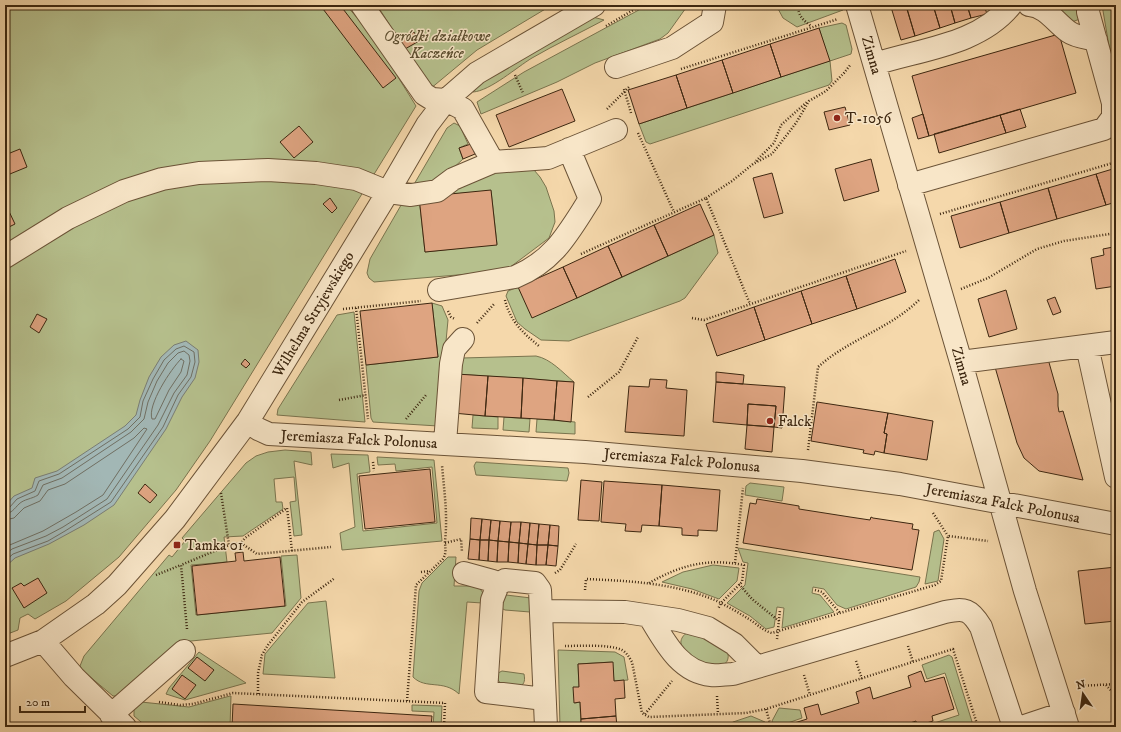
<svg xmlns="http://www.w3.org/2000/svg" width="1121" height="732" font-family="'IM FELL DW Pica',serif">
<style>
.green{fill:#b6c08d;stroke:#7a744e}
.water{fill:#a2b7b5;stroke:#7a7d73}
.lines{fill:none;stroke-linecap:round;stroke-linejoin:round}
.shore{stroke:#706f62;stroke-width:1}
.building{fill:#dea481;stroke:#3d2710}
.minor-casing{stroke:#6b5337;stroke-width:24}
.path{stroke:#3d2710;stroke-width:2.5;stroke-dasharray:1 2;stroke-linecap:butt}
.minor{stroke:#f8e6c8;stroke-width:22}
.poi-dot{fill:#8f2418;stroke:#f8e6c8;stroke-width:1.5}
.labels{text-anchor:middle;stroke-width:3;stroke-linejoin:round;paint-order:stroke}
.park-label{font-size:15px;font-style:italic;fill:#5b4d2f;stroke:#f8e6c8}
.street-label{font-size:15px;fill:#3d2710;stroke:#f8e6c8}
.poi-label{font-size:15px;fill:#3d2710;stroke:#f8e6c8;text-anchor:start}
</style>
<rect width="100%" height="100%" fill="#f5d8ab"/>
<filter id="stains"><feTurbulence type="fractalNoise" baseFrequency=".005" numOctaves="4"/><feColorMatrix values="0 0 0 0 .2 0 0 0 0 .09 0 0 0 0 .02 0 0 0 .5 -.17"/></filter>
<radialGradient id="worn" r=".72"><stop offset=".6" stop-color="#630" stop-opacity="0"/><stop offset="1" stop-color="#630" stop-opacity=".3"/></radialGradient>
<path class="green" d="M5,5H346L372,35L416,106L210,441L176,490L119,557L66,601L35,619L28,614L20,618L18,630L5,635Z
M377,5H552L477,50L430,89Z
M648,5H688L668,33L660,39L595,63L557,82L481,114L477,102L524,72Z
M776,5H841L843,10L797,27L783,18Z
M1049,5H1081L1080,19L1069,23Z
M1102,5H1116V68L1109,46Z
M593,17L604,20C580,33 556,44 532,58C517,67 490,91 473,92L480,83Z
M842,23L846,25L852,49L851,54L830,61L832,81L829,85L650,144L646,142L639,124L829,61L819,28Z
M454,123L460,126L468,144L459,148L463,159L436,184L413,186L447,128Z
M526,167L534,170L540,177L546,187L554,211L555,222L549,238L509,268L469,274L374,282L369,278L367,273L370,259L404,200L419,197L425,252L497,244L491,191L453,194L455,185L479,175Z
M714,235L718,253L685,298L680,301L569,341L541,340L525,329L517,322L506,296L508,291L518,287L577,298Z
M432,303L442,306L448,320L438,426L373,422L371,418L366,365L438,357Z
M354,312L365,422L277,415L278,409L337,315Z
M536,356C551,359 562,372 574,382L456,374L462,358Z
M473,415L498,417V429L472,428Z
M504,417L530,419L529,432L503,430Z
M537,419L575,422V434L536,432Z
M285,450L311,452L312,465L294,461L302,535L294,536L290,502L296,501L294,477L274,479L276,502H282L283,509L243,536L224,537L227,562L191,565L196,615L286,606L281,556L297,555L301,598L272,633L181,642L118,696H113L83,671L80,666L84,656L169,555L172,557L185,541L182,538L246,463L256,456L268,452Z
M331,454L368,455L370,472L357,474L363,531L437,523L432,467L396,471L395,464L378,465L377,457L434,460L442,541L342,550L340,533L355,527L349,463L333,468Z
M476,462L568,468L569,473L567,481L476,475L474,466Z
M750,483L784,487L782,501L745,495L746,486Z
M939,530L944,539L938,581L925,584L934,532Z
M738,548L920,577L919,582L916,587L846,609L837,605L824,589L813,587L812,593L820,595L834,612L782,628L784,608L777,607L774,627L766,629L750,616L727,603L745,585L748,563L743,562Z
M448,557H456L454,586H478L483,593L482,603L467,602L459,694C443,679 426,690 413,677L419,591L422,583Z
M713,565L739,568L737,581L719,599L692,589L662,582L683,572Z
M506,595L531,598L533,609L530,612L505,610L501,608L502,598Z
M326,601L335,678L263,674L265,654L308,603Z
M688,632L715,642L728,653C733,685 658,651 688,632Z
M558,650L615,652L624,657L628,680L614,681L612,662L578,664L579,687L575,703L580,702L581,727H560Z
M199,652L246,683L185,700L166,694L169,688Z
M949,655L952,657L973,725L965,727H922L959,715L945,673L927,679L922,665Z
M502,671L524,674C525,680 525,683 520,687L501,684L496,677L498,673Z
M230,696H231L230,727H147L134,716V710L141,702L189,707Z
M412,705L442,706L441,727H433L434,712L412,711Z
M779,708L800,710L802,718L785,724V727H774L772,721Z
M751,716L765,722L767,727H726L733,722Z"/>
<path class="water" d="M186,341L198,350L199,362L195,378L182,397L166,429L114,505L84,525L49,544L15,558L5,567V506L14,496L32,488L35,478L57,471L125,426L136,415L140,400L149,377L161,357L174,345Z"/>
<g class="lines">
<path class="shore" d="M181,359L184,361L181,372L169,390L155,419H152C147,405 171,369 181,359Z
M5,509L9,508L17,499L35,491L39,481L59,474L128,429L140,417L143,401L153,379L164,360L176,349L184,346L194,352L195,362L191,377L178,395L163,427L111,502L65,531L48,541L13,554L5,561
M5,514C12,513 14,509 19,504C24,499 32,499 38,495L43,485L62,478L131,432L144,419L148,402L157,381L168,363L178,353L184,351L189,355L190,361L187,375L174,393L158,425L107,499L63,527L46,536L12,549L5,555
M5,520L14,518L24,508L40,501L48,490L65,484L134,438L144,428L147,429L103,495L76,512L43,531L5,547"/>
</g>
<path class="building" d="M320,5H340L396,78L383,88Z
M897,5H906L915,36L901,40L891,7Z
M910,5H933L940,28L915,36L906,6Z
M933,5H950L955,23L940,28Z
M950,5H967L971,18L955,23Z
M967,5H984L987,14L971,18Z
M819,28L830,61L781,77L770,44Z
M414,32L419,41L405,49L400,41Z
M1059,34L1076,93L929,136L912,76Z
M770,44L781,77L733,93L722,60Z
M722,60L733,93L687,108L676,75Z
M676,75L687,108L639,124L628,90Z
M562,89L575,121L509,147L496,115Z
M845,107L850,125L829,130L824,112Z
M1020,109L1026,127L1006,133L1000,115Z
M923,114L929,136L918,139L912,118Z
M1000,115L1006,133L939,153L934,134Z
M299,126L313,142L294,158L280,142Z
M471,144L475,154L463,159L459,148Z
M20,149L27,167L5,176V155Z
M871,159L879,191L844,201L835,169Z
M1116,168V202L1106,205L1096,174Z
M772,173L783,213L764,218L753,178Z
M1096,174L1106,205L1057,219L1048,188Z
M1048,188L1057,219L1009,233L1000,202Z
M491,190L497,245L425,252L419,197Z
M330,198L337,208L332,213L323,204Z
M1000,202L1009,233L960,248L951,216Z
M5,203L15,224L5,229Z
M700,204L714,235L668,256L654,225Z
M654,225L668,256L622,277L608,246Z
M608,246L622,277L577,298L563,267Z
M1113,247L1114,254L1116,253V286L1096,289L1091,258L1104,255L1103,249Z
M895,259L906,292L857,309L846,276Z
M563,267L577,298L532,318L518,287Z
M846,276L857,309L812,324L801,291Z
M1006,290L1017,329L989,337L978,299Z
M801,291L812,324L765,340L754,307Z
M1055,297L1061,312L1053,315L1047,300Z
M432,303L438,357L366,365L360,311Z
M754,307L765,340L717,356L706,324Z
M37,314L47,319L39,333L30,327Z
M245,359L250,364L246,368L241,364Z
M1048,359L1058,394V406L1059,412L1063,411L1083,480L1039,471L1024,458L1017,443L995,367Z
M716,372L744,375L743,384L716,382Z
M456,374L488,376L485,416L453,413Z
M488,376L523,378L521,418L485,416Z
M523,378L557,381L554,420L521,418Z
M650,379L667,380L666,388L687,390L684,436L625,432L629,386L649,387Z
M557,381L574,382L571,422L554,420Z
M716,382L785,387L782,428L774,427L776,406L748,404L747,425L713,422Z
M817,402L888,413L884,433L887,434L884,453L875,451L874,455L863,453L864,450L811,441Z
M748,404L776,406L774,427L747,425Z
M888,413L933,421L927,460L884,453L887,434L884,433Z
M747,425L774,427L772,452L745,449Z
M430,469L435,522L365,529L359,476Z
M581,480L602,482L599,521L578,520Z
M604,481L662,485L659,526L642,525L641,532L625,531L626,524L601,522Z
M145,484L157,495L150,503L138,493Z
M662,485L720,490L717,531L698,530V536L682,535V528L659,526Z
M757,499L799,506V509L850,517L870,520L871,517L873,518L913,524L912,529L919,530L912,570L743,543L750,503L756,504Z
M471,518L482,519L480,540L470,539Z
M482,519L491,520L489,540H480Z
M491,520L500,521L498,541L489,540Z
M500,521L511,522L509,542L498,541Z
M511,522H521L519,543L509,542Z
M521,522L530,523L528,544L519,543Z
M530,523L539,524L537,545L528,544Z
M539,524L550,525L548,545H537Z
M550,525L559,526L558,546L548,545Z
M470,539L480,540L479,560L468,559Z
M480,540H489L488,561L479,560Z
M489,540L498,541L497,562L488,561Z
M498,541L509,542L508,562H497Z
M509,542L519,543L518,563L508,562Z
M519,543L528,544L526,564L518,563Z
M528,544L537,545L536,565L526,564Z
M537,545H548L546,565H536Z
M548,545L558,546L556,566L546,565Z
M243,552L244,561L280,557L285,606L197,615L192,566L236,561L235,553Z
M1116,567V621L1085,624L1078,571Z
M38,578L47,593L24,608L12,588L21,583L24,586Z
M197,657L214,670L205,681L188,668Z
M613,662L614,681L624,680L625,698L615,699L616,716L581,719L580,702L574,703L573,687H579L578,664Z
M921,671L925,682L944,677L954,709L932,716L933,721L917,726L916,721L898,727H789L788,725L807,719L804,708L818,704L821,715L859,703L856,692L870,687L873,699L911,687L908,676Z
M182,675L196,685L185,699L172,689Z
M233,704L432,716L431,727H232Z
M616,716L617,727H581V719Z
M482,724L508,726V727H481Z"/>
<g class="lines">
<defs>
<path id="minor" d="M362,5L424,94L432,99L446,100L463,109L493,162L548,158L616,130
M857,5L961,362L1025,591L1068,727
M1029,5C1046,6 1056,23 1069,32C1076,37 1088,38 1096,40
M875,64C921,49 979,45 1011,5
M616,67L672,48L712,22L715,5
M909,185L1104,129L1113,117V103L1088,12L1089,5
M5,257L68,218L124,191L162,179L199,173L268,170L316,173L356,179L388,192L411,195L437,191L453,179L493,162
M439,290L515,277C555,260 568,233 590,199L569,149
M1087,346L1116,477
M961,362L1116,342
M248,421L258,429L269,434L585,452L802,471L900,484L1116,524
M445,443L451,364L454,349L463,339
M464,573L493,581L498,585
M541,611L625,612L678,620L708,628L734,644L757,667
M649,616C664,640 679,672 711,675C718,676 726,674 733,674L945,612C965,608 970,609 981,627L1014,727
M43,641L74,677L125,727
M5,656L43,641L96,604L117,585L175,519L248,421L388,192L427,125L446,100L477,73L594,5
M544,699L486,692L492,600L498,585L505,580L535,583L540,590L546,727
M111,715L184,651
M1022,727L1064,713"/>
</defs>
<use href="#minor" class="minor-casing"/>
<path class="path" d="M798,5C798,16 803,20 811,26
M606,26L642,5
M681,69L838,19
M515,75L523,93
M624,89L631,113
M607,109L629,87
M638,133L674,212
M756,161L774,143L781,125L807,102
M706,198L732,181L753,164L772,154L796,123L809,101L826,91L844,73L851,64
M940,214L1116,162
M581,254L706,198L750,304
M961,289L988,278L1037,249L1064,241L1116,233
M505,300C510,321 523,333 539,346
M356,308L368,419
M343,309L421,301
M448,311L451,317L455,319
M692,318L704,320L906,251
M477,323L495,303
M588,397L619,372L638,337
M339,400L366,395
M406,419L426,395
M808,450L818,367C849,339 890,329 920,299
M373,462L374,471
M221,493L229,545L241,543L245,538L287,508L292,551
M933,513L948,536
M241,543L257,554L331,547
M445,543L461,539L462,552
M735,563L743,488
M421,572L429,571
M555,573L560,570L576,544
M156,575L181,565
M649,583C681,565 707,558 744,565L742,582L721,603L718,609
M739,584L752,599L779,621
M585,590L586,579C631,581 675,583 717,601C729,607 741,614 752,621C759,626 764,631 772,633L935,585L941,581L948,536L988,541
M815,590L822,592L840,613
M187,629L181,565L229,545
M777,639L780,610
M565,646C580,646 609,644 622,650C627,653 629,657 632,662L642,713L649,717L746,713L766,709L953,649L978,727
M908,646L913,662
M856,661L862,679
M804,675L810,695
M1106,685L1116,696
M1079,686L1116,684
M258,694V673L262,655L268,645L302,602L335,578
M717,696L718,714
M407,701L416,585L443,559C447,552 445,548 445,541C448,515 444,490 442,465
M159,702L180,705L193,704L233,693L445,703L444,727
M766,709L771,727
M645,714L672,681
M978,727L990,723"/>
<use href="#minor" class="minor"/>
</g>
<g class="poi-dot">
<circle cx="837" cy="118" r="4"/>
<circle cx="770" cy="421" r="4"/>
<rect x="173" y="541" width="8" height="8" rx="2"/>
</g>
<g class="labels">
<g class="park-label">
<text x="437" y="41">Ogródki działkowe<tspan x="437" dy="17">Kaczeńce</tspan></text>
</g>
<g class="street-label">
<text transform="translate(872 55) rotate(74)" y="5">Zimna</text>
<text transform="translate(313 314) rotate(-59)" y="5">Wilhelma Stryjewskiego</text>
<text transform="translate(962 366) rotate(74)" y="5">Zimna</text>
<text transform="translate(359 439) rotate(3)" y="5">Jeremiasza Falck Polonusa</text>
<text transform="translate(682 460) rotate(5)" y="5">Jeremiasza Falck Polonusa</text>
<text transform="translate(1003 503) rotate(11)" y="5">Jeremiasza Falck Polonusa</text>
</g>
<g class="poi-label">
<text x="845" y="123">T-1056</text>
<text x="778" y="426">Falck</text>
<text x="185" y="550">Tamka 01</text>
</g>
</g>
<rect width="1121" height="732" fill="none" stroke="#f5d8ab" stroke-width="20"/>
<rect x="6" y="6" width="1109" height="720" fill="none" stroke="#3d2710" stroke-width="2"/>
<rect x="10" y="10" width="1101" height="712" fill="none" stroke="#3d2710"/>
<g transform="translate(1083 694) rotate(347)" stroke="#f8e6c8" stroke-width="3" paint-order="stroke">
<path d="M0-3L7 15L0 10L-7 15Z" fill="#3d2710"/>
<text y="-6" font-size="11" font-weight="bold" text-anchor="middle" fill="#3d2710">N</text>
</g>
<path d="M20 706v6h65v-6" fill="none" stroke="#3d2710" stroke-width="2"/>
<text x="26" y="706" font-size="12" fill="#3d2710" stroke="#f8e6c8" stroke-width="3" paint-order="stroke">20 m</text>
<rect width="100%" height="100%" filter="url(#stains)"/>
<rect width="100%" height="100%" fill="url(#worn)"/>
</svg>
